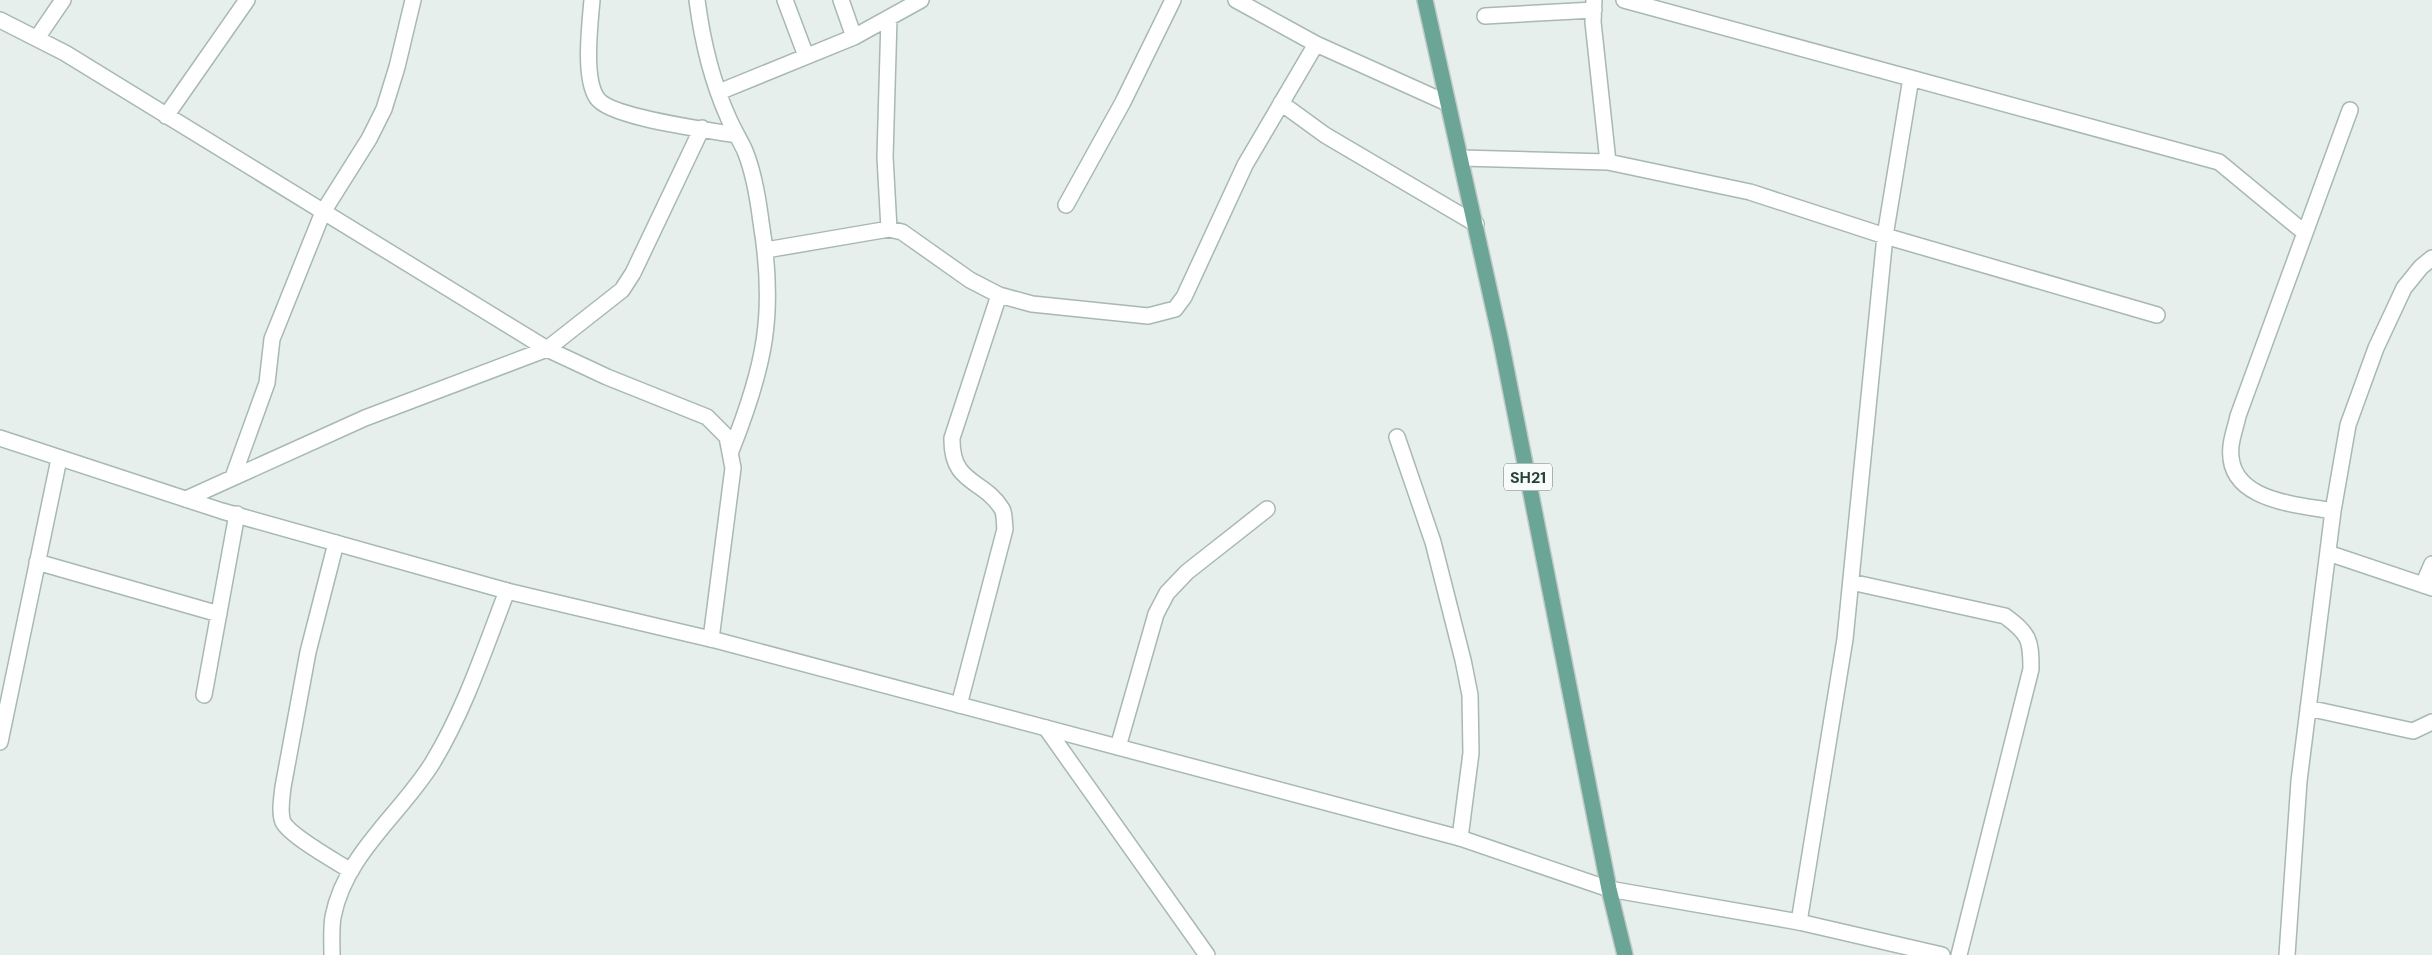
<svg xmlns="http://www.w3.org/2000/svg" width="2432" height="955" font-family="'DM Sans',sans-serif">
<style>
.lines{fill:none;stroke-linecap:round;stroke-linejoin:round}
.minor-casing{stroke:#a8b8b2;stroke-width:18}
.tertiary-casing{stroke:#a8b8b2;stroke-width:18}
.primary-casing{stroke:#c2cac8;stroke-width:18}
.minor{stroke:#fff;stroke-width:15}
.tertiary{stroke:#fff;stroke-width:15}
.primary{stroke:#6aa596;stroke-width:15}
.labels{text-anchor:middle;stroke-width:4;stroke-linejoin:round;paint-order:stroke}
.shield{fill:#f7fbf9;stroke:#637a73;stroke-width:1}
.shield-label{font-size:16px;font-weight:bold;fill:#24423a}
</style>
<rect width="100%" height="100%" fill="#e6efeb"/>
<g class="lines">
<defs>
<path id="minor" d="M592,0C590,24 583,78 597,98C610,118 710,130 736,135
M697,0C702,39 712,81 728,117C733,129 740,140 745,151C754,173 758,198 761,222C776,313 765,366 731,451
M785,0L806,56
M841,0L854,37
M1236,0L1316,44L1447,103
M1594,0L1593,22L1608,162
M1624,0L2219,162L2305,233
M1485,16L1594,10
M0,20L65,53L547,349L607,377L707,417L727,437L733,468L711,639
M37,38L63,0
M719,92L854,37L921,0
M1281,103L1325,135L1476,224
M166,116L247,0
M1461,158L1608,162L1750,192L1885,236L2157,315
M1066,205L1123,102L1173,0
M889,229L885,157L889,18
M766,250L889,229L902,232L970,280L999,295L1032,304L1148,316L1175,309L1184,297L1245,165L1316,44
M1397,437L1433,542L1463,660L1470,695L1471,753L1460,838
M233,477L267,383L272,339L323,212L369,139L384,109L397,67L413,0
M186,499L365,418L547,349L622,290L633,273L702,128
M2333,511C2295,504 2225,501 2231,446C2232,436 2236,426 2238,416L2350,110
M336,543L308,652L283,787C282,797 279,812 283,822C290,836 337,862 351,871
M2328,553L2432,588
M37,562L219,614
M1851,582L2005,616C2029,634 2031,639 2031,669L1959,955
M2423,585L2432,564
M204,695L237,514
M959,705L1005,529C1004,523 1005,514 1002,509C983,478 951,485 952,438L999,295
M2308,708L2413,731L2432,722
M1046,728L1207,955
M0,742L59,459
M1118,747L1156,614L1167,593L1187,572L1267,509
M1799,922L1845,639L1885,236L1911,78
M332,955C332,943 331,929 333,917C345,854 401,814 433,762C465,709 485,648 507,591
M2287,955L2299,781L2333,511L2348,425L2376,348L2404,288L2421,267L2432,258"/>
<path id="tertiary" d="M0,438L222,511L507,591L719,641L1460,838L1609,889L1799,922L1942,955"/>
<path id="primary" d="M1425,0L1501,342L1609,889L1625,955"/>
</defs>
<use href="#minor" class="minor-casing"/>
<use href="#tertiary" class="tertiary-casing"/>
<use href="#primary" class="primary-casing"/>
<use href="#minor" class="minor"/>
<use href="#tertiary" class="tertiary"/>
<use href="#primary" class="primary"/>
</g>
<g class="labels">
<rect class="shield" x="1504" y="463.5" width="48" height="27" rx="4"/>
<g class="shield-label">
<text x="1528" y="483">SH21</text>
</g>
</g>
</svg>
